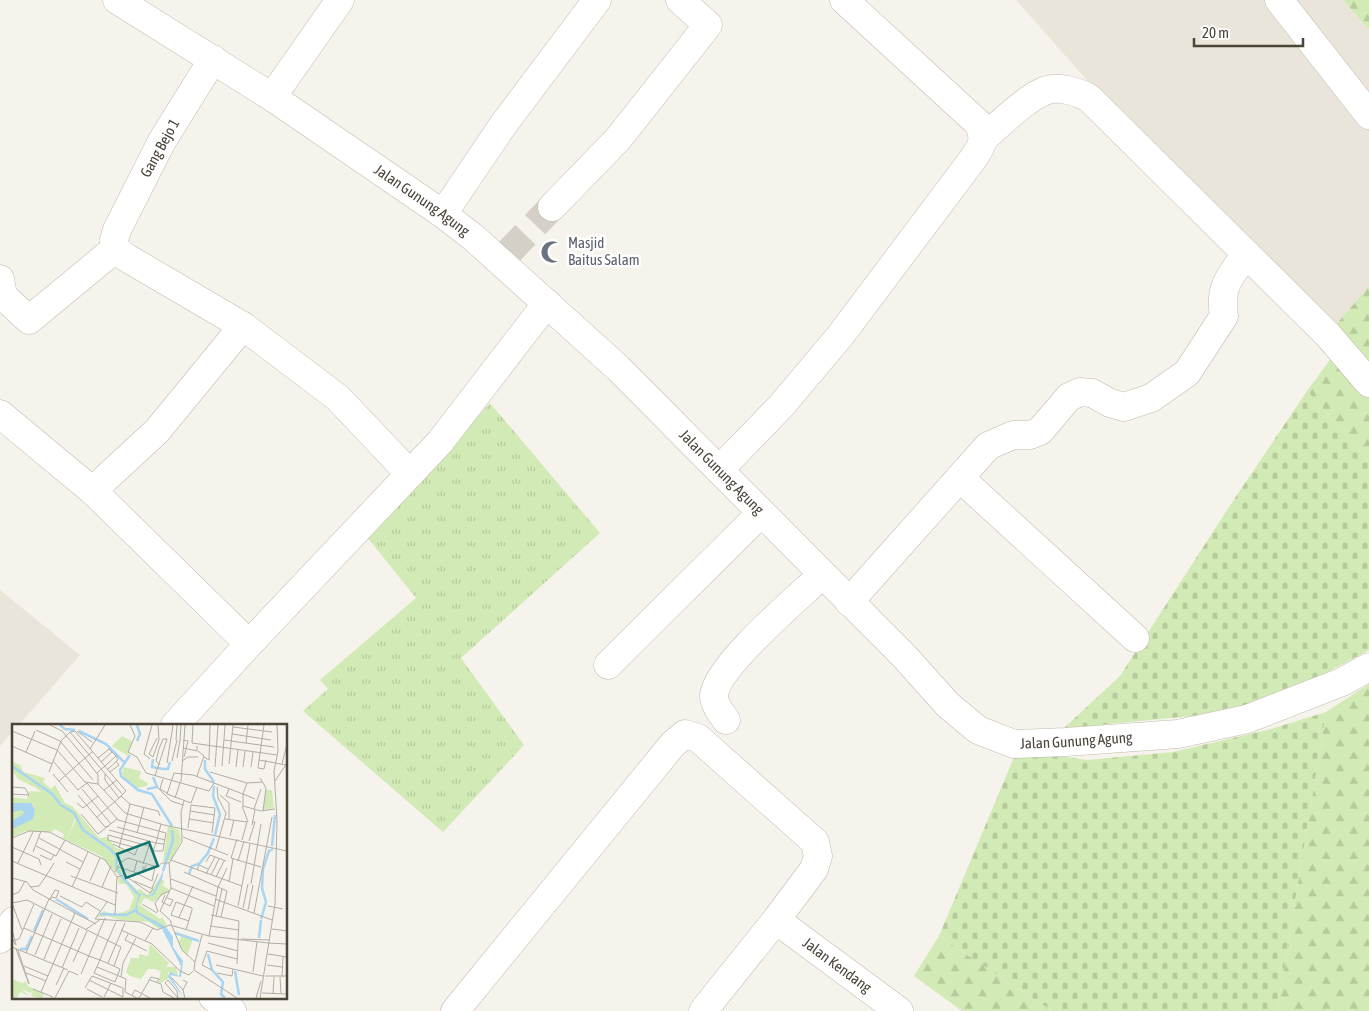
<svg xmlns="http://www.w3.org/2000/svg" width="1369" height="1011" font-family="'Asap Condensed',sans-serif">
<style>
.residential{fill:#eae5da}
.grass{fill:url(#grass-tufts)}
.forest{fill:url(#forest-firs)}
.cemetery{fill:url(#cemetery-stones)}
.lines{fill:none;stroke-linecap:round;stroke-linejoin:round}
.street-tunnel{stroke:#d4d0c8;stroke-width:28;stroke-dasharray:28 14;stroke-linecap:butt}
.street-casing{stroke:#c2bbae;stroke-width:29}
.street{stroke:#fff;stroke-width:28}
.labels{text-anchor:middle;stroke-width:5;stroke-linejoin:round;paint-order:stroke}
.street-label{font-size:15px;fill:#4b4439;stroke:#fff}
.worship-label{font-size:15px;fill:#5b616d;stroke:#fff;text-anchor:start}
.inset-river{fill:none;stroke:#a9d4f2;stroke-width:2.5}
.inset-road{fill:none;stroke:#b2ada4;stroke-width:1}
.view{fill:#0f766e;fill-opacity:0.15;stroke:#0f766e;stroke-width:2.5}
.inset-edge{fill:none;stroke:#4b4439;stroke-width:2.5}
</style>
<defs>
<pattern id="grass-tufts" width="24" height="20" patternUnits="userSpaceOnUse" patternTransform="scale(1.25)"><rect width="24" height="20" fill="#d2eab5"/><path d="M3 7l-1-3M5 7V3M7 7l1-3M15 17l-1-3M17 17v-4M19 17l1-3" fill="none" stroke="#b6ca9c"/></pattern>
<pattern id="forest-firs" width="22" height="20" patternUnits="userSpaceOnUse" patternTransform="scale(1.25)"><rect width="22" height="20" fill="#d2eab5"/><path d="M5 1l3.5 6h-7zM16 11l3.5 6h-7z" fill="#b6ca9c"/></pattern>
<pattern id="cemetery-stones" width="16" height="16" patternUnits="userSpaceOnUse" patternTransform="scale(1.25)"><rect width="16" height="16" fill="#d2eab5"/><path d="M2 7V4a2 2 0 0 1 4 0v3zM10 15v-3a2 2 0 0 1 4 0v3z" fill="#b6ca9c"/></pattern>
</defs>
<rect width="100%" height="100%" fill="#f6f3ec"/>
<path class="residential" d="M1016,0H1343L1369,30V286L1334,327L1109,105Z
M0,590L80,655L19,725H14V730L0,746Z"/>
<path class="grass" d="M490,403L600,533L461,658L524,745L443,832L303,711L328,689L320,680L416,598L367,537Z"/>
<path class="forest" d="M1343,0H1369V30Z
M1369,286V462L1307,391L1346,338L1334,327Z
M1369,684V1011H1277L1326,712Z
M939,936L1052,1011H962L914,976Z"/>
<path class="cemetery" d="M1307,391L1369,462V650L1322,675L1234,712L1108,724L1062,730L1120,676L1229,507Z
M1326,712L1277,1011H1052L939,936L1017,750L1087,760L1173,752L1271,729Z"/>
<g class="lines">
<path class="street-tunnel" d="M506,255L552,207"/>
<defs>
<g id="street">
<path id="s1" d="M117,0L272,97L443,214L474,238L618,368L905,657L948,705L978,730L1014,744L1066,742L1178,734L1247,719L1342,682L1369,667"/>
<path d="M1279,0L1369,115"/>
<path d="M213,59L162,141L117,230L114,240L115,249L127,258L243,326L338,398L410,474"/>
<path d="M272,97L340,0"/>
<path d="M984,138C1000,124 1027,97 1047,90C1060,86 1078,92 1089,98L1328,335L1369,383"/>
<path d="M552,207L618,139L708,25L680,0"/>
<path d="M443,214L503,125L597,0"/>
<path d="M0,279L3,296L29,320L115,249"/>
<path d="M0,414L94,492L249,644"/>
<path d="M719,470L781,406L840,336L973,159C983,144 985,141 979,124L844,0"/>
<path d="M960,478L1135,638"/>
<path d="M94,492L105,479L157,431L243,326"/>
<path d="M849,602L988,446L1013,435H1030L1040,431L1069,397L1080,392L1092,393L1110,403L1124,407L1151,398L1187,373L1224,316C1219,286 1230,277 1246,254"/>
<path d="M608,665L761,513"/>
<path d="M726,720C721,713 714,704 714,696C715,667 799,597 822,575"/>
<path d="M175,725L249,644L440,442L547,303"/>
<path id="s2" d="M776,920L899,1011"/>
<path d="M0,939L14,921"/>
<path d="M213,997L232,1011"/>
<path d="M455,1011L673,744L685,734L698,738L815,842L818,856L814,869L776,920L703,1011"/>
</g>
</defs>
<use href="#street" class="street-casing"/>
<use href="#street" class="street"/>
</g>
<defs>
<symbol id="mosque-bare" viewBox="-9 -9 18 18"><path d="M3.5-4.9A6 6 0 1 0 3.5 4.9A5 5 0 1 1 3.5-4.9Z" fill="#6b7280" stroke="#fff" stroke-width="2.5" paint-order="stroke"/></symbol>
</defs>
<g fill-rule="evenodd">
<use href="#mosque-bare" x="536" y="236" width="32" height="32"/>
</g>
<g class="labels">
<g class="street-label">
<text transform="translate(160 148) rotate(-61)" y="5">Gang Bejo 1</text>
<text dy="5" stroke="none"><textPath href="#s1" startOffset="365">Jalan Gunung Agung</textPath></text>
<text dy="5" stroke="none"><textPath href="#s1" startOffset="770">Jalan Gunung Agung</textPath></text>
<text dy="5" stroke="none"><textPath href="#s1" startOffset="1235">Jalan Gunung Agung</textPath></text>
<text dy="5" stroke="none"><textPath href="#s2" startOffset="76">Jalan Kendang</textPath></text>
</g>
<g class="worship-label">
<text x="568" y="248">Masjid<tspan x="568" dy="17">Baitus Salam</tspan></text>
</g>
</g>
<g transform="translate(12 724)">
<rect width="275" height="275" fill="#f6f3ec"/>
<path d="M17,67L30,68L63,94L55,116L51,114L52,110L42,105L40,108L13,107L0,113V73L15,75ZM0,255L10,259L14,257L16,262L32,270L30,274L19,272L21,267L19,269L9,265L18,272L8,268L5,274H0Z" fill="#d2eab5"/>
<path d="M110,12L120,17L116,32L100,22ZM0,37L9,42L11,48L33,54L31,58L39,65L43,61L53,79L61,83L87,114L95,113L104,124L116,127H107L106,141L112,146L110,151H106L89,132L55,116L64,95L24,64L6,55L0,46ZM112,43L129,47L127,54L136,59L135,62L125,64L114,55L110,50ZM156,102L167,106L169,117L159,136L151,138ZM111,152L125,166L128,165L136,171L147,155L152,156L151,162L158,166L141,178L133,174L128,181L148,195L150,193L155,201L147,205L137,198L108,196L96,192L83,193L92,187L103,191L117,186L122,173L114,160H107L106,154ZM138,220L157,239L154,243H164L166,252L156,248L157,254L149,259L146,258L149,248L143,245H136L129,255L118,252L114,248L119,234H127V230L136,232Z" fill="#d2eab5"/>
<path d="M254,66H260L262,84L251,86ZM170,212L181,215L175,232L166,219Z" fill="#d2eab5"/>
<path d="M0,79H19L23,86L21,95L0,105V97L13,89L10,86L0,88ZM152,145L150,155L142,171L136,173L129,170L125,180L126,188L153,202L149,204L124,189L123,185L127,169L137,172L141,169ZM154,203L161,213V223L171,237L169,253L158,251L172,274L156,253L158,248L167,252L169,242L150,205Z" fill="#a9d4f2"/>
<path class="inset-river" d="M48,1L53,5L63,6M125,1L128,10L125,17M67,7L94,20L113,39M118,31L108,46L109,52L126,66L140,70L160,102M141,35L140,43L151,45H156L158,38M193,36V45L202,58M0,42L40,70L49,81L62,89L71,106L98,125L105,133L104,142L110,153L126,170M202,62L201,72L208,90L203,111M135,65L145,63L141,53M260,122L263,91M151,147L161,116L160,106M177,150L180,142L187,140L196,129L202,114M44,175L76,195M88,190L114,191L124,186M249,195L254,178L250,164L251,145L257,127L261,125M22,207L31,186M163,209L187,217M247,214L249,196M8,225H14L20,212M196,230L200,246L211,258L209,270L213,274M223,247L227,271"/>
<path class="inset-road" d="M38,1L50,7L73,34L86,51V60M118,1L123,12L116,28L125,33L134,49L197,67L202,59M181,1L180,19L265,31M252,1L246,44L252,45L254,36M221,3L260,8M24,6L48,17L81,56M0,7L45,26M63,7L114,67L107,74M65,7L80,18M58,8L111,71M220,10L259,16M164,16L165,1M168,16L169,1M171,16L176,17L172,33M212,16L262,23M234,19L236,1M0,22L40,40M171,24L185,27V22M78,25L93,1M45,26L73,58L86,60L113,89L152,101L275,127M14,28L23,7M141,33L147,16L146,1M141,33L137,30L145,14M192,33L197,36L198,1M86,34L97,25L100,28M165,34L168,16M138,35L132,30L140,1M247,36L274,41M41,37L66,66L75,59L106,96L154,109L152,120L144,119L141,127H151L152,120M160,37L165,16M170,37L176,33H186M89,38L100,28L104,32M155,39L161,1M217,40L221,1M270,40L275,20M148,41L144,37L147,25L151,15H155M210,42L213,1M203,43L206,1M224,43L226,26M231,43L233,27M239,43L241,28M96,45L106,36L104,32M37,48L49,17L58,8L63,7M98,48L107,41L104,37M198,48L235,59L231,70L243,75M85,49L104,32M41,50L56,68M143,52L155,15M185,52L192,32L186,27M248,54L254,64L251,87M151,55L148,65L155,69M47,57L80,28M263,57L275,39M169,58L173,1M235,59L251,58M0,63L13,64L17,71L0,70M145,63L159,77L171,81M185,63L179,79L155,70L162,49L181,51L231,70V82L249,87L263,85M70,65L99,100M217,65L214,72L229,78M92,66L105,56M66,71L93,103L97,102M208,71L217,79V95M109,72L118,80L146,87L148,92M163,74L168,59M65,79L71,84L86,72M230,82L236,98M242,85L249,65M178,87L203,91M69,90L86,110L105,95M85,93L107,74L93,56V50M177,95L202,99M213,95L235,98L230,116M240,101L243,86M105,103L153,116M176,104L179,81L203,84L200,109M97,106L144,119L149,100M125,109L132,83M96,111L137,122M96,111V116L121,123M218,112L222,96M171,113L216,131M0,114L17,107L37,108L93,136L105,153L103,190M27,114L71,138M225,115L219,134L249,143M237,117L243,98H240M101,120L123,131L127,120M24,122L44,132L53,116M0,123L27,135L29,141M107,124L118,80M204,125L214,89L206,74L205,63M21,128L29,107M28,131L39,136L42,131M159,136L230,162M0,137L103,181M125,137L122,148L140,157L143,143M226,137L232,117M54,138L68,145M194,138L198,131L214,137M6,139L21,108M157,139L170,118L169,88L172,77M131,140L137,122M131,142V149L134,141M106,143L122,148M185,146L187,141L196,145M103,148L108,139L116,134L145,143L150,139H157M172,148L215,167L209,193M194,150L203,133M199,151L207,135M34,152L42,139M59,152L106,169M105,153L112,151L138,169L141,165L122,157M204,153L212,137M0,154L15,158L21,166L63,189L29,268M159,155L204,172M78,157L88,134M217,158L221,135M239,160L249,100M18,163L27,162L34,152M60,163L76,128M90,163L99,142M140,164L146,150M159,164L202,182M0,171L7,168L13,157M153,171L150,178L158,182L161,176L155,174M48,172L70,183L74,178L88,187M203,175L260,196M38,176L39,173L43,166L47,167L44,174L39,173M95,178L83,195L128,198L145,206L158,201L197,212L256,219M0,179L15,176L109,223L102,242M0,179L10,206M130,180L145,189M226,182L238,120M256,182L271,185M231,184L236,160M236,186L241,161M148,187L159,164L157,139M148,187L159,197V201M146,188L143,179L150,170L158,167M63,189L84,200M242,189L260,93M199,191L227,197L225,240M204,192L210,165M167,193L181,162M160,202L170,226L183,238L182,246L225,274M198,202L227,206M12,204L77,232L88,236L95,239L108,245L103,258L82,249L88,236L93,223L104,198M260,205L275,207M0,206L4,221L1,217M73,206L89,195M109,206L140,220L168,247L177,251L181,247M174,206L180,186V184L164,178L159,191L177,197M116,210L113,216L135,227M197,212L206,163L215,144M229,215L257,216M0,217L7,215L22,180M133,217L141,204M196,219L226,227M256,219L275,220M0,223L56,246M4,225L17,260L6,226M14,229L37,175M256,230L275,233M23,231L40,190M32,235L49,195M61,238L75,207M183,238L190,211M96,239L113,199M204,241L251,252M255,241L270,243M12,242L36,252M85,243L114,255L113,268L125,274M50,244L67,204M200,246L190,241L195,227L225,235M241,248L245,218M14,249L34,257M205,249L220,252L221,245M69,250L93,194M253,252H275M109,253L111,239L124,214M268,253L269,270M270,253L271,233M160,254L171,266M77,256L111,273M138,256L149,260L151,268L162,274M156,256L165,267L166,274L153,259ZM171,256L175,258L171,266L173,274M44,261L52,244M73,264L80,252L111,264V273M21,265L41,273M75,265L90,273M250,269L275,270M261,270L262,253M120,271L123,266L138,274M92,273L99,259M43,274L57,247L66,251M127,274L139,253L147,255L145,258M244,274L249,257M248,274L263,180L265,96L262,47L266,27L265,1"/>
<path class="view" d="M137,118L146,142L114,154L105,130Z"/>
<rect width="275" height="275" class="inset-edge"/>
</g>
<path d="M1194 38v8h109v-8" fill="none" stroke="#4b4439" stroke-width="2.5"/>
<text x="1202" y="38" font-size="15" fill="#4b4439" stroke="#ffffff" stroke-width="4" paint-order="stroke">20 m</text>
</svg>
